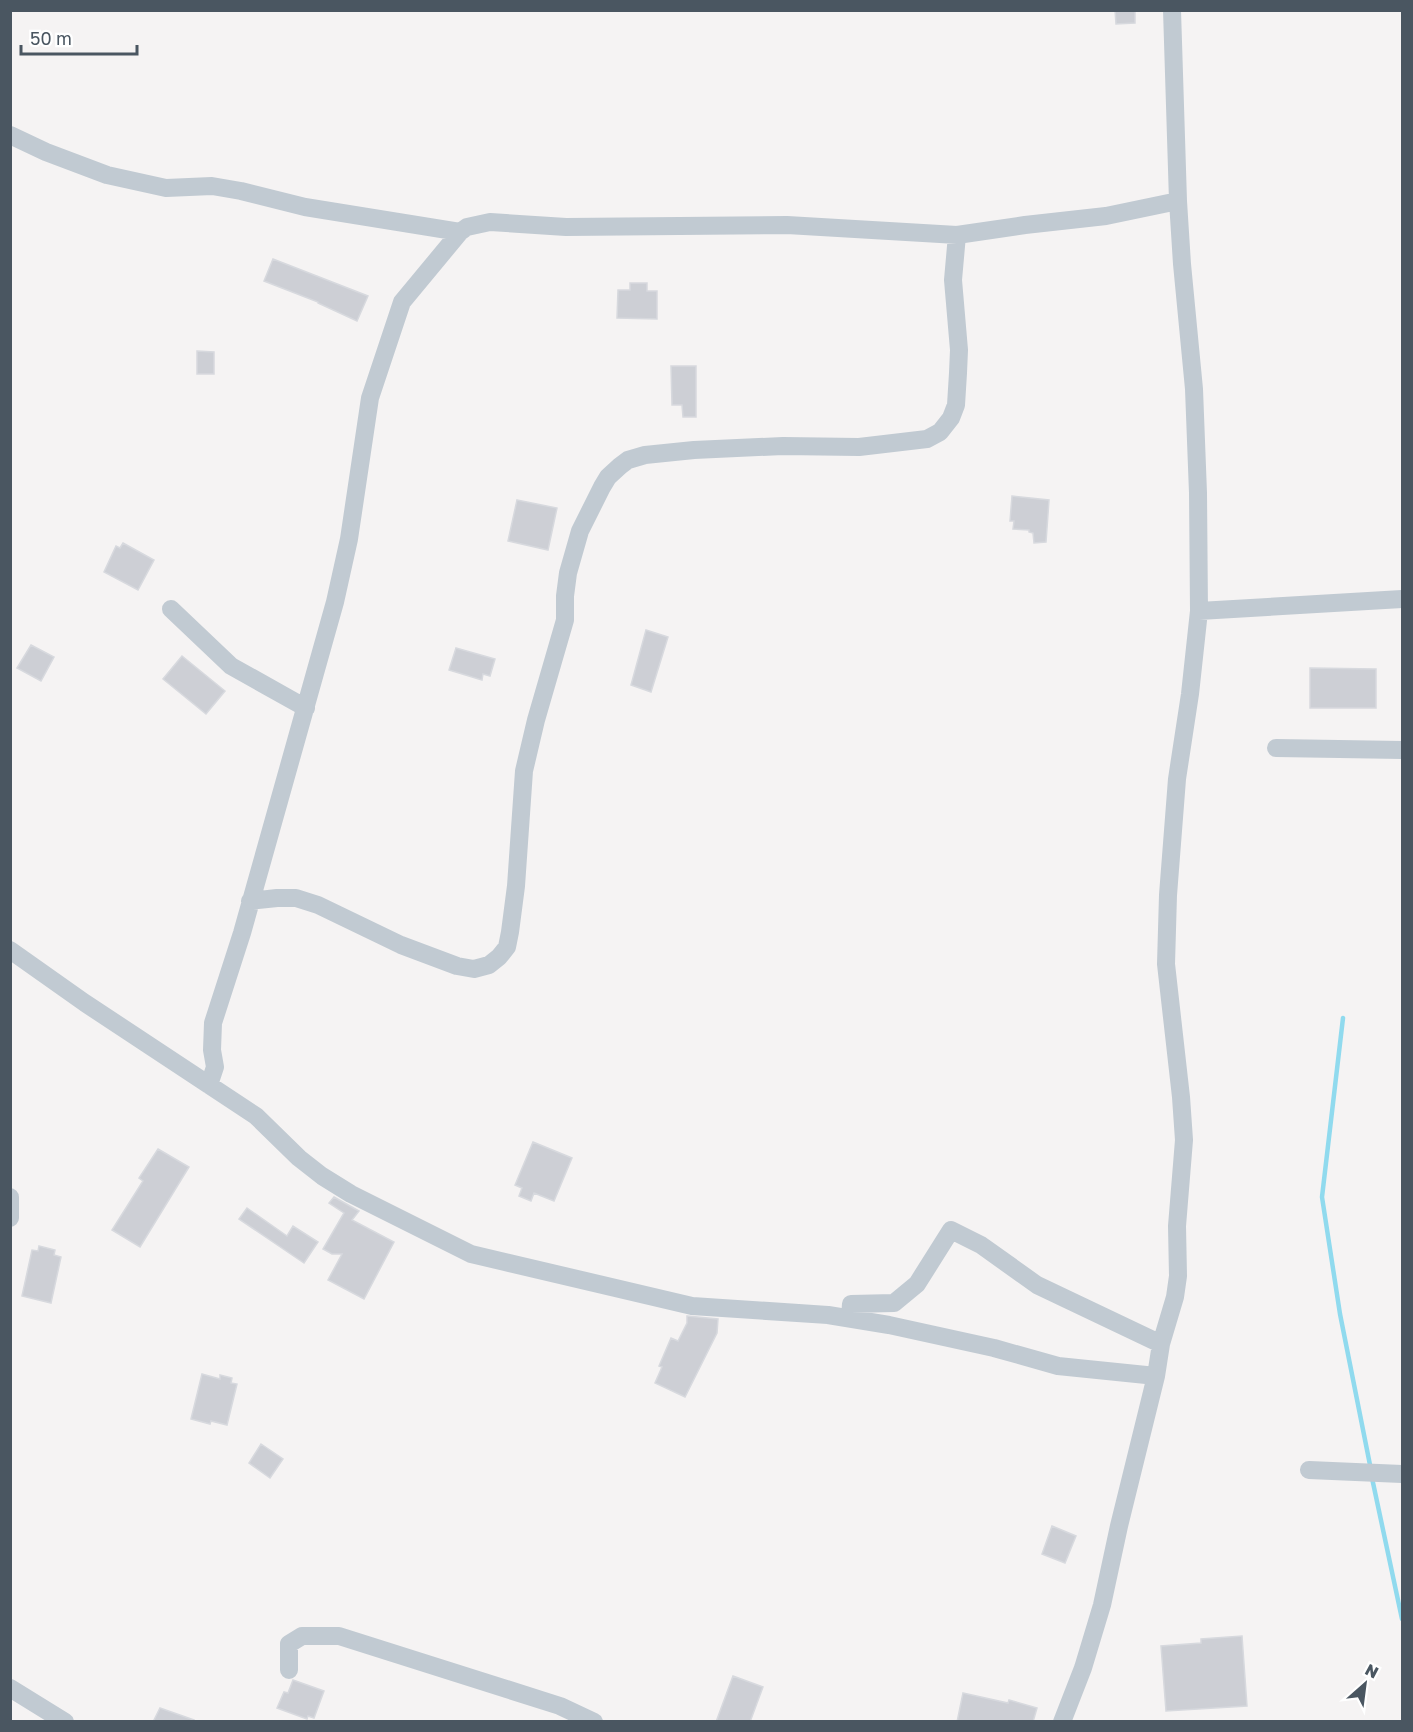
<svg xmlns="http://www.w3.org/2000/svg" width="1413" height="1732" font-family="'Golos Text',sans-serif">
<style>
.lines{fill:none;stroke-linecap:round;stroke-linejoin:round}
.stream{stroke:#90daee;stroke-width:4.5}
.building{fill:#cdcfd5;stroke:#d7d9de;stroke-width:1.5}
.street{stroke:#c1cad2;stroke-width:18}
</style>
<rect width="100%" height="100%" fill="#f5f3f3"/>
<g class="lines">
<path class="stream" d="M1343,1018L1322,1197L1340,1314L1371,1470
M1372,1478L1402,1619"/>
</g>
<path class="building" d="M1115,10H1135V23L1116,24Z
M273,259L368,296L357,321L318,303V302L264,281Z
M630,283H647V291H657V319L617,318L618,290H630Z
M197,351L214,352V374H197Z
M671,366H696V417H683L682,405H672Z
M1012,496L1049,500L1046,542L1034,543L1033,533L1029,532V530L1013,529L1014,521H1010Z
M517,500L557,508L548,550L508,541Z
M123,543L154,560L138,590L104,572L116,546L120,548Z
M646,630L668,637L651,692L631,685Z
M31,645L54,657L41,681L17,668Z
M456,648L495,659L490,676L483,674L482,680L449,670Z
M182,656L225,691L206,714L163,679Z
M1310,668L1376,669V708H1310Z
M533,1142L572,1158L554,1201L534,1193L531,1201L519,1196L522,1188L515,1185Z
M158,1149L189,1167L140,1247L112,1230L143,1181L139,1178Z
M334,1197L359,1211L352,1220L394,1242L364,1299L328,1280L342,1254H332L323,1249L344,1213L329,1203Z
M247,1208L287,1236L293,1226L318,1242L304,1263L239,1219Z
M39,1246L55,1250L54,1255L61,1257L51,1303L22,1296L32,1250L38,1251Z
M687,1316L718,1319L717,1333L685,1397L655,1383L662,1367L659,1366L671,1338L678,1341L687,1323Z
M202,1374L220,1379V1375L232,1378L231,1383L237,1384L227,1425L211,1421L210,1424L191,1419Z
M261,1444L283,1459L270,1478L249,1463Z
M1052,1526L1076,1536L1065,1563L1042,1554Z
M1242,1636L1247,1706L1166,1711L1161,1646L1201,1643V1639Z
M733,1676L763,1687L750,1722H716Z
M293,1680L324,1691L314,1718L308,1716L307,1719L277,1708L284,1692L288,1693Z
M963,1693L1008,1703L1009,1700L1037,1708L1033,1722H957Z
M160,1708L194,1720L193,1722H153Z"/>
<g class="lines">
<path class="street" d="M10,135L46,152L107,175L166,188L212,186L241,191L305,207L460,232
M171,609L231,666L306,708
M1199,611L1402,599
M1276,748L1402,750
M250,901L277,898H296L318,905L401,945L457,966L474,969L489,965L499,957L507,947L510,932L516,886L524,771L536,720L565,620V596L568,573L580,531L602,487L608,477L620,466L628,460L645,455L694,450L783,446L859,447L927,439L940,432L951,418L956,405L958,373L959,350L953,280L957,235
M10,950L85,1003L256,1116L299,1158L322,1176L351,1194L471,1254L692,1306L828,1315L889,1325L994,1348L1058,1366L1156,1376
M209,1085L215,1067L212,1050L213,1023L242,933L335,602L349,539L370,398L402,302L460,232L467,227L490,222L566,227L787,225L957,235L1025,225L1106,216L1178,201
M10,1197V1218
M850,1318L851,1304L894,1303L917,1284L951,1230L981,1245L1037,1285L1161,1344
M1309,1470L1402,1474
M289,1670V1644L302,1636H339L560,1706L594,1722
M10,1688L65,1722
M1062,1722L1083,1668L1102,1605L1119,1526L1156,1376L1161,1344L1175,1297L1178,1276L1177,1226L1184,1140L1181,1097L1166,964L1168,895L1177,779L1190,694L1199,611L1198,493L1194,389L1182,264L1178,201L1172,10"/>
</g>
<rect width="1413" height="1732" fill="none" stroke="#4a5661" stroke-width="24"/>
<g transform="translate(1365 1684) rotate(28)" stroke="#ffffff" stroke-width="4.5" paint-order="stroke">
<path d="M0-4.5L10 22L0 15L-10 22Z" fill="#4a5661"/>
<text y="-9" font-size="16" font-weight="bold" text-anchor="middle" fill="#4a5661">N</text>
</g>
<path d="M21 45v9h116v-9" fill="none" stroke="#4a5661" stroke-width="3"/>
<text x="30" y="45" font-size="18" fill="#4a5661" stroke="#ffffff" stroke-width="4.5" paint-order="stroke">50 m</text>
</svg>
